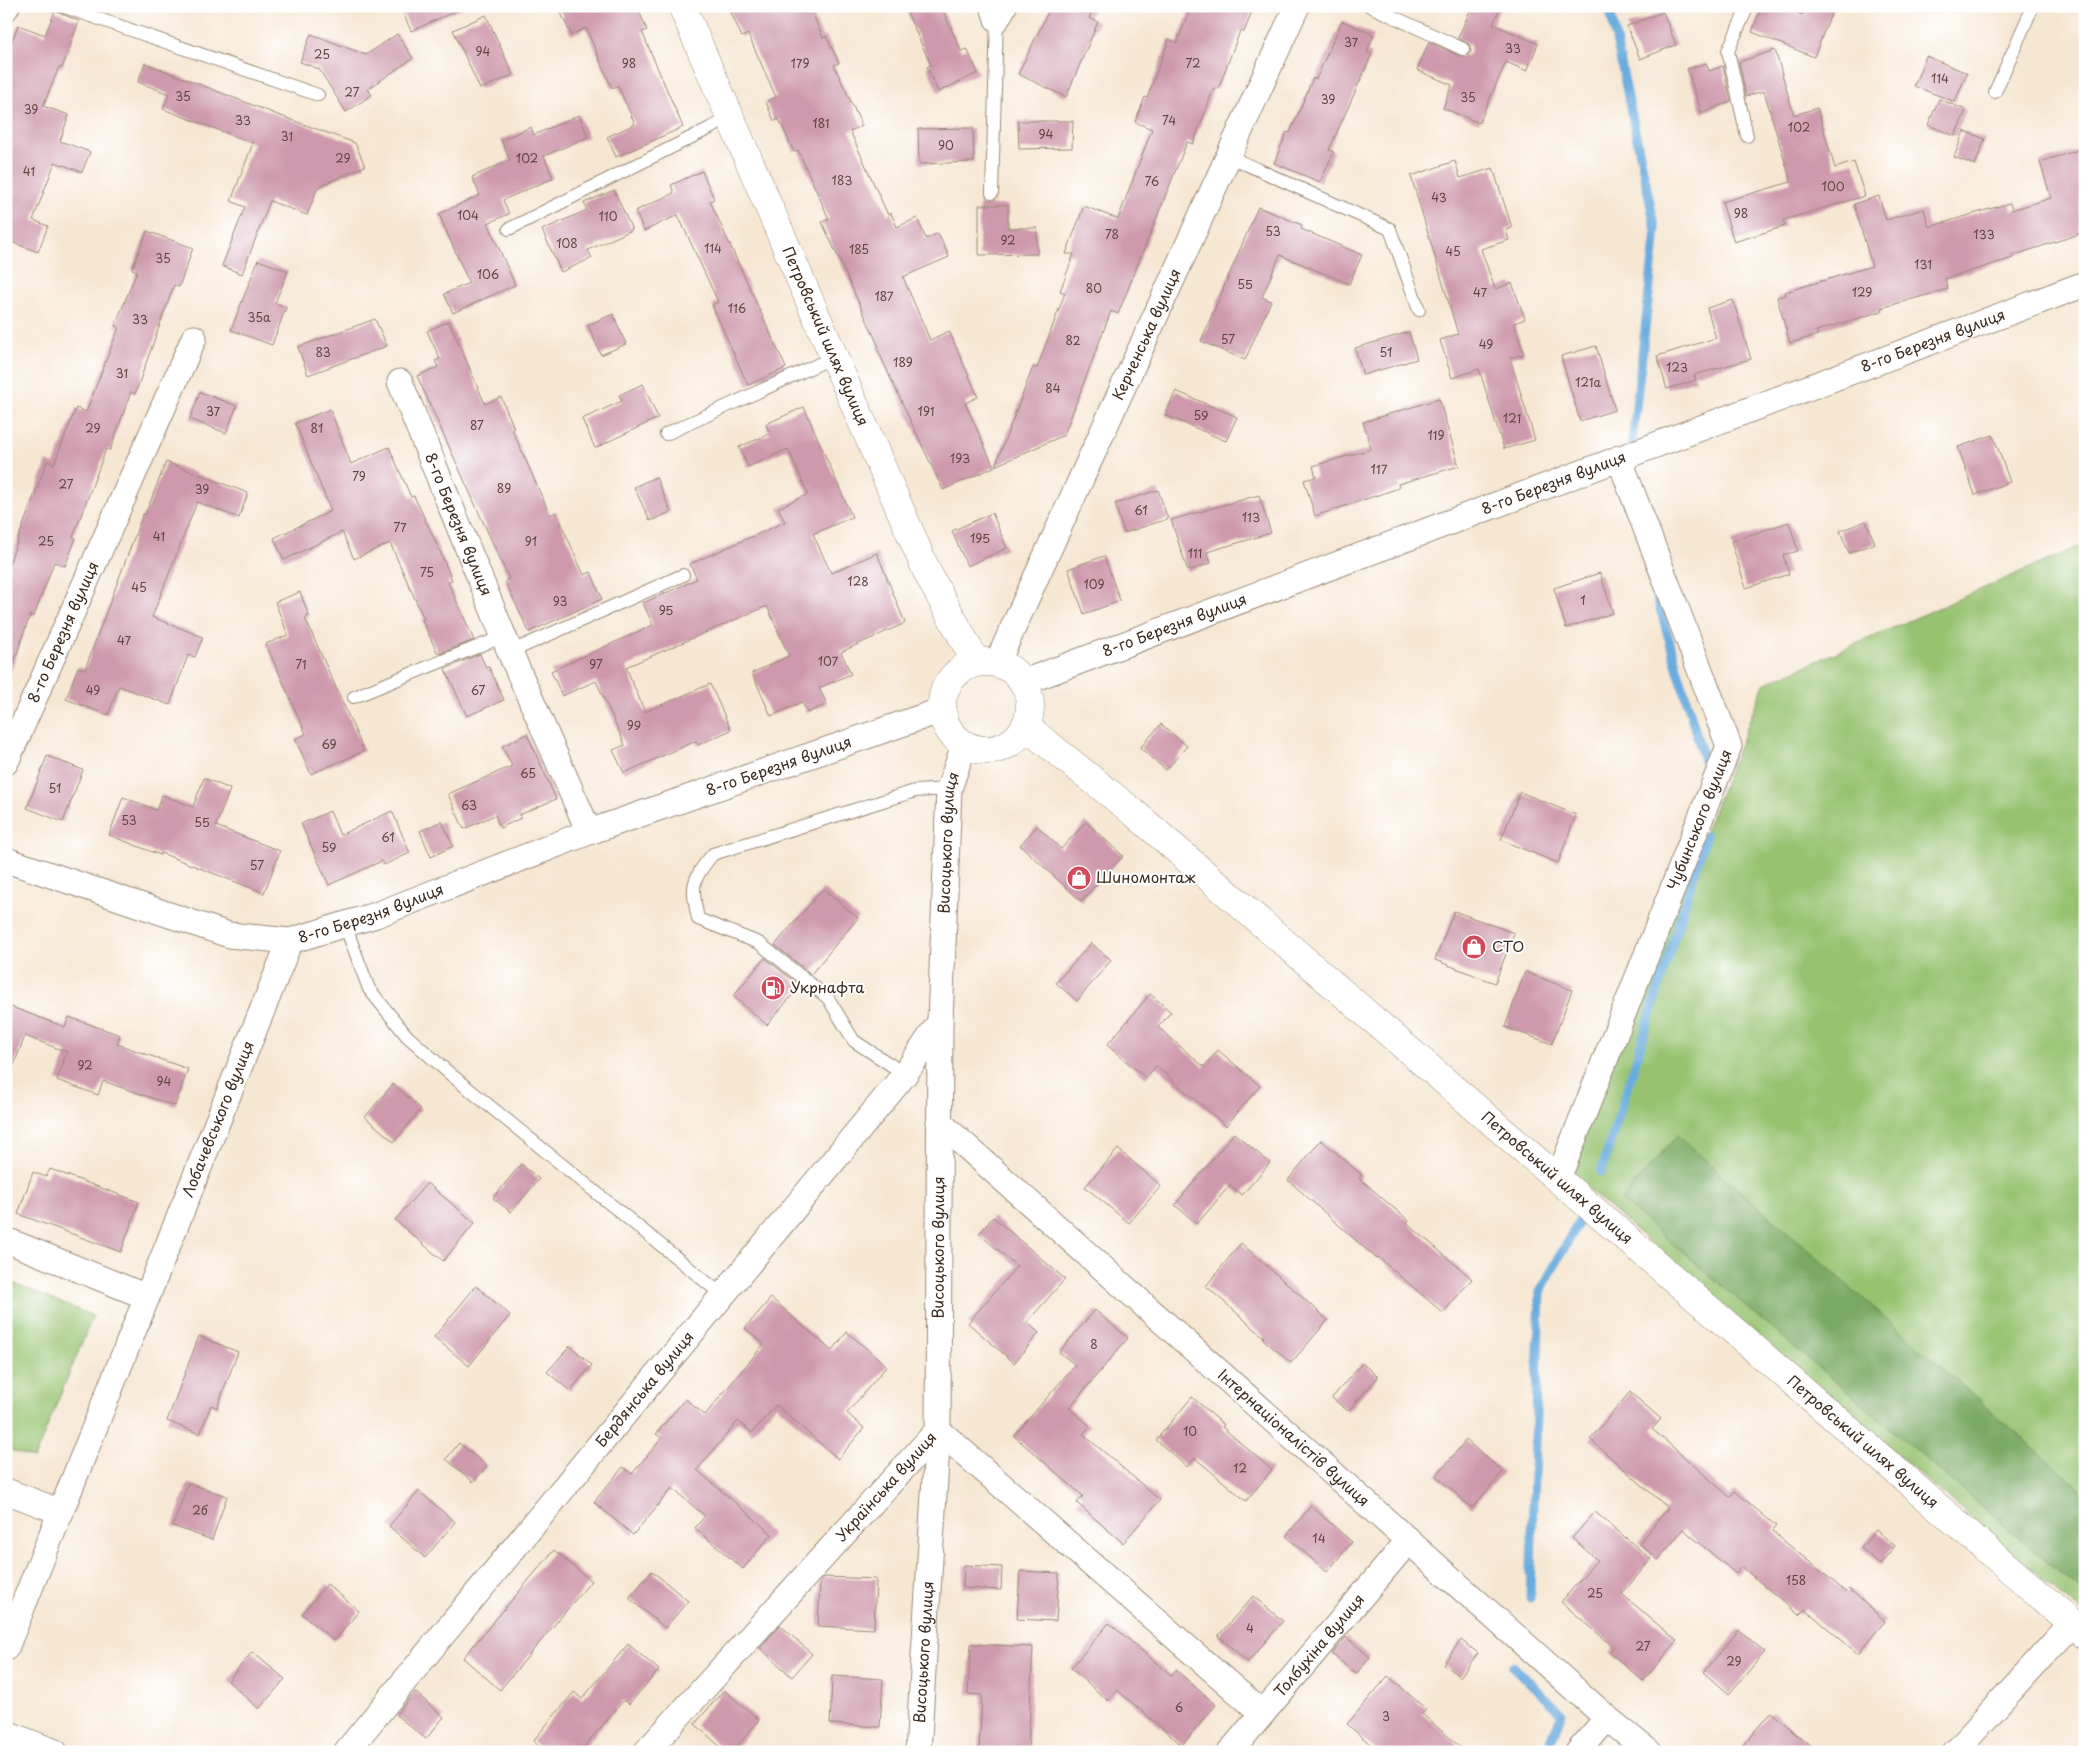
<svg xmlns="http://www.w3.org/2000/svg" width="2091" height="1758" font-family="'Playpen Sans',sans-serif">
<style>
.green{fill:#97c371;stroke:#697648}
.forest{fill:#79a963;stroke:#5a6a40}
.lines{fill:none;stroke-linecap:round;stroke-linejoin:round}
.stream{stroke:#6aacde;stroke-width:9}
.building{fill:#ce99ac}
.service-casing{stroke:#988878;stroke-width:14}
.minor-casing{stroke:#988878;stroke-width:27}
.tertiary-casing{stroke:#988878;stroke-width:29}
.service{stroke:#fff;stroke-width:12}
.minor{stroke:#fff;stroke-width:25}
.tertiary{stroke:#fff;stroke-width:28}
.labels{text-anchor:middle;stroke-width:4;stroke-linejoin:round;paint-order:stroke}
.number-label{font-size:12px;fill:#604642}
.street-label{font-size:15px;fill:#3b2a1e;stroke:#fff}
.poi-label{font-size:15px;fill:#3b2a1e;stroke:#fff;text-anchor:start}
</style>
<rect width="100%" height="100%" fill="#fff"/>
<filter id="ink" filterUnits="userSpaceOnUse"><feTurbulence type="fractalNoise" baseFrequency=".02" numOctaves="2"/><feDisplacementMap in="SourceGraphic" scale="10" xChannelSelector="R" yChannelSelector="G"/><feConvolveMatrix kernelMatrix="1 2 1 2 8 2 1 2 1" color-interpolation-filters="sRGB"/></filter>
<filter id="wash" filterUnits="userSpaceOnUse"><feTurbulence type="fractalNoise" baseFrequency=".0096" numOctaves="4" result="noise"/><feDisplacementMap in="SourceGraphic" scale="20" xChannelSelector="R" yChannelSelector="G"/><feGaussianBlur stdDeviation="1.12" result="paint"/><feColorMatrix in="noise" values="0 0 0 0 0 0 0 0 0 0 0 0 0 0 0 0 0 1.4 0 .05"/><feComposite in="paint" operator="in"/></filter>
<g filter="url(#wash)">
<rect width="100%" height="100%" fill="#f6e7d3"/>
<path class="green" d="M2085,544V1615L1569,1173L1764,684Z
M6,1280L93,1316L34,1459L6,1448Z"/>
<path class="forest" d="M1677,1135L2085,1493V1594L1621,1200Z"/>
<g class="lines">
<path class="stream" d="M1609,6L1656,231L1632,443
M1649,570L1709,778
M1601,1172L1706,836
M1530,1598L1540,1292L1582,1216
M1512,1666L1562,1713L1547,1752"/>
</g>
<g id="blocks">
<path class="building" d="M400,6H467L411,31Z
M558,6H637L647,30L642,32L683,127L616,157L607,137L635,124L618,86L612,88L586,28L571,35Z
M728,6H809L823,38L826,36L839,63L834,65L862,126L850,131L888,215L891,213L897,227L917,218L926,239L938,233L949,257L903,277L930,340L949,331L978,397L965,403L994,467L943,490L890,377L877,348L879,347L822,222L829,219L798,150L794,152L779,119L774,121L766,102L776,97L748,34L742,37Z
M904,6H941L961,51L967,49L978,73L938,92L927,67L931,65Z
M1051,6H1095L1089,18L1098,22L1066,97L1018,74Z
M1191,6H1254L1244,32L1240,31L1218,89L1214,88L1193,144L1187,142L1118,314L1111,311L1064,435L995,466L1033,367L1037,368L1065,293L1060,291L1074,254H1066L1084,206L1118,219L1152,129L1135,122L1145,97L1147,98L1169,39L1177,43Z
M1472,6H1501L1493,24L1538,44L1527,71L1506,62L1479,123L1443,108L1452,85L1417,70L1429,42L1460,56L1468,55L1471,52L1470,45L1458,38Z
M1762,6H1779L1802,15L1803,6H1834L1814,57L1752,32Z
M55,11L79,21L62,68L59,67L43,106L69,115L60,141L90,152L82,172L55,162L33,220L48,226L38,252L6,240V57L18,25L45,35Z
M1663,12L1676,45L1640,59L1627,26Z
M486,15L513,75L480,89L453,30Z
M1342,21L1374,35L1367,52L1372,54L1329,150L1334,152L1320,182L1274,163L1287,132L1290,133L1313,78L1316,79Z
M311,34L366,55L397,34L413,58L368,89L372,95L346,112L319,69L300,62Z
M1775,50L1794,115L1817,108L1835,168L1854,162L1865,196L1783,220L1785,226L1734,242L1722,202L1791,182L1764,91L1746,96L1739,62Z
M1926,56L1967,73L1955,102L1914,86Z
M145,63L278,115L355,143L365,166L318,187L307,215L270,201L242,274L222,266L245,207L231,201L253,143L163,109L169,94L138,82Z
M1706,63L1709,71L1723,66L1731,101L1702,113L1687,69Z
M1939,99L1966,110L1955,136L1928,125Z
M579,115L588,137L544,156L553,178L503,200L509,214L488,223L515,285L453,313L444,294L469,283L439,214L480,195L472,177L510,160L501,140L531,127L534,135Z
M1018,121H1073L1072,148L1019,149Z
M973,128L974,162L919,164L918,129Z
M1964,131L1985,139L1975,165L1954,157Z
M2085,148V232L2012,256L2013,258L1945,279L1948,289L1881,308L1882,311L1816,331L1818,335L1790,343L1777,297L1786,295L1785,292L1872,266L1854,204L1879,196L1886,220L1924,209L1929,227L2010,203L2012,210L2051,198L2040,162Z
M1455,161L1460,178L1493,168L1512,228L1506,230L1509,240L1481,249L1495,289L1512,283L1525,319L1514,323L1524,354L1510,358L1535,440L1504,449L1479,369L1452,378L1440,340L1458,334L1411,176Z
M702,171L714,199L710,201L786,368L748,385L712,305L718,302L678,215L644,231L635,211L674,193L671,185Z
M614,190L632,230L588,250L592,258L561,272L542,230L587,210L584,203Z
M979,205H1008V228H1037V254L979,255Z
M1258,207L1302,225L1301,229L1362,255L1349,284L1280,255L1262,297L1271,301L1245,360L1201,341Z
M147,231L193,248L179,287L174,285L135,394L131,392L110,450L106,449L73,537L76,538L65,566L54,562L34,616L30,615L10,674L6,673V572L47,461L54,464L76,408L86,412L119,327L115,326L137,271L132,269Z
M258,260L288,271L275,303L286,307L272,345L231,330Z
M1733,300L1751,359L1694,375L1696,380L1667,389L1657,356L1716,338L1707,308Z
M613,314L626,344L601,355L588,325Z
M375,319L387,346L308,375L298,347Z
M449,321L485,404L501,397L514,428L512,429L550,515L556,512L584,575L591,572L602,599L529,632L505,581L509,579L417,376L438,367L435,361L440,359L427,331Z
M1409,332L1417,359L1363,375L1355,348Z
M1596,346L1615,410L1580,421L1561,356Z
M643,384L658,418L595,448L582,419L622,401L619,395Z
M1176,391L1237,417L1226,441L1165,415Z
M200,392L237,406L226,433L190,419Z
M1439,399L1459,466L1398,484L1399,488L1315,516L1304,480L1316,477L1313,466L1371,449L1363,422Z
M804,407L852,517L813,534L831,573L877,553L905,623L841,652L851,674L819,688L827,704L807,713L802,702L771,716L752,673L789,656L767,606L626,667L645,712L710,684L731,730L698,745L696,741L624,773L613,750L625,745L596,681L562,696L551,671L653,625L643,603L697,579L690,564L785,522L778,508L808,494L788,449L748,467L739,447L770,434L766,424Z
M330,409L351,464L389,447L411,497L414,496L439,549L452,580L448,582L474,640L439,654L436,650L422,620L424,619L390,543L354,559L342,532L284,560L274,538L331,511L295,423Z
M1993,435L2010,482L1975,495L1958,447Z
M166,462L248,493L239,518L197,502L152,617L203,637L195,657L188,655L170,705L119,686L108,715L66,699L78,667L85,669L143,514L145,515Z
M656,477L671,512L650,521L634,487Z
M1158,490L1168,519L1124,533L1115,504Z
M1259,495L1271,533L1207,552L1211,563L1188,571L1171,520Z
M992,513L1007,548L967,566L952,531Z
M1866,521L1875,543L1849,553L1840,531Z
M1789,522L1798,551L1783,555L1789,574L1746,588L1731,541Z
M1104,556L1120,601L1084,614L1068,569Z
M1600,573L1613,613L1566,628L1554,588Z
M300,592L309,616L305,618L364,751L311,774L295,739L306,734L266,644L288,635L275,602Z
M480,654L486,668L489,667L504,700L467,716L445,669Z
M1161,724L1187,746L1166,770L1140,748Z
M527,734L556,799L519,815L521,818L500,828L495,815L464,829L448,794L512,766L502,746Z
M47,756L83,770L63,822L27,808Z
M204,778L230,789L216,826L280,851L264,893L161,853L160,855L109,835L123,797L156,810L162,795L193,807Z
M1520,792L1576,815L1558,863L1501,840Z
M330,811L340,835L392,811L410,853L384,865L382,861L329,885L301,824Z
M442,821L453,846L431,857L420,831Z
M1086,822L1123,856L1081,901L1020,845L1037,826L1061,849Z
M823,889L858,918L811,974L775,945Z
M1454,911L1514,933L1495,983L1435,960Z
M1091,943L1111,960L1077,1001L1056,983Z
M765,958L800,986L767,1025L733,996Z
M1525,972L1572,990L1552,1044L1505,1027Z
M1150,994L1171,1012L1158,1027L1204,1067L1218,1050L1260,1086L1226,1126L1156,1066L1146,1078L1107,1045Z
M6,1005L65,1027L69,1017L120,1035L117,1044L188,1069L175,1106L103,1081L98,1095L57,1080L67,1052L25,1036L8,1080H6Z
M393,1084L421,1109L394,1142L365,1117Z
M1234,1133L1270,1163L1242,1195L1230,1185L1197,1224L1175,1205Z
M1321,1140L1362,1175L1359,1178L1409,1221L1407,1223L1472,1279L1443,1313L1378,1257L1377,1259L1288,1180Z
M1118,1149L1161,1186L1129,1223L1085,1187Z
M521,1164L539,1179L511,1212L493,1198Z
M50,1169L139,1202L121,1252L18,1214L33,1172L46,1177Z
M427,1183L475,1223L443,1261L395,1220Z
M993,1217L1065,1279L1027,1322L1039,1333L1014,1363L968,1323L1017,1266L979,1234Z
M1241,1243L1328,1320L1291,1363L1263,1339L1264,1337L1206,1286Z
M476,1286L510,1315L469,1366L434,1337Z
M771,1298L832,1351L847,1332L887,1366L847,1413L864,1428L838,1459L776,1405L752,1433L738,1421L697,1470L772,1534L743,1569L695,1528L705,1516L672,1488L633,1535L594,1502L623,1467L632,1474L662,1438L656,1434L685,1399L705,1415L764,1344L745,1328Z
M1095,1310L1128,1338L1069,1408L1090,1426L1083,1434L1160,1500L1123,1543L1077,1503L1083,1496L1014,1436L1075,1365L1059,1352Z
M199,1336L238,1352L217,1408L211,1405L200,1434L167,1421Z
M570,1346L592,1365L570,1391L547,1372Z
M1362,1363L1378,1377L1348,1411L1332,1398Z
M1630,1392L1661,1419L1652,1429L1730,1497L1735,1491L1776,1526L1772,1531L1846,1592L1849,1589L1885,1621L1858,1654L1805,1609L1799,1615L1742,1567L1736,1574L1683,1529L1658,1560L1639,1543L1668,1508L1590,1439Z
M1192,1397L1224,1425L1222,1427L1272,1470L1246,1501L1195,1458L1187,1467L1156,1440Z
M1466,1440L1503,1472L1472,1508L1436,1476Z
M459,1443L487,1466L473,1482L446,1459Z
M188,1483L227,1496L212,1540L173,1526Z
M419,1491L455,1522L425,1558L389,1526Z
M1311,1506L1352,1542L1327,1572L1286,1536Z
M1595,1512L1651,1559L1622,1594L1677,1641L1643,1681L1609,1652L1614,1647L1561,1602L1597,1560L1572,1538Z
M1876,1530L1895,1546L1880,1564L1861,1548Z
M554,1550L591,1581L500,1690L463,1658Z
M964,1565L1002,1567L1001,1590L963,1588Z
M652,1571L688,1601L665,1628L629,1598Z
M1020,1571L1059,1573L1056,1621L1017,1619Z
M824,1577L876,1579L874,1629L818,1626L820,1582Z
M327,1584L359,1611L334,1641L302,1614Z
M1253,1596L1283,1621L1248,1662L1218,1636Z
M1109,1623L1171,1675L1176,1670L1216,1705L1182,1745L1117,1690L1108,1701L1071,1668Z
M780,1625L812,1654L792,1677L760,1648Z
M1739,1630L1765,1652L1729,1694L1704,1672Z
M1346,1637L1370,1657L1356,1674L1332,1654Z
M1461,1640L1478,1653L1460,1677L1443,1664Z
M628,1644L659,1670L629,1704L624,1700L580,1752H545L533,1741L574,1692L582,1699Z
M971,1644L1033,1647L1028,1752H979L982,1695L968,1694Z
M252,1652L285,1679L259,1709L228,1681Z
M832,1676L883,1679L880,1727L830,1724Z
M1388,1676L1426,1709L1422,1714L1466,1752H1379L1347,1724Z
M724,1690L759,1720L732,1752H726L695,1724Z
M415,1692L444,1717L426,1739L396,1715Z
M1771,1712L1818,1752H1737Z"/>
</g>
</g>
<g filter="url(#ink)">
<use href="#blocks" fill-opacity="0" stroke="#988878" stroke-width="1"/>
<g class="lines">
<defs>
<path id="service" d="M62,6L318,95
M1370,6L1463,49
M1995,92L2033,6
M1747,136L1728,51L1748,6
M1228,156L1390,229L1419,310
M992,193L997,19
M509,229L730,118
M666,434L834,357
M510,652L683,575
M354,697L504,636
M345,925L369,989L407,1036L449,1073L721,1294
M905,1074L854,1041L828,998L759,943L698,919C691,886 691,880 713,854L915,791L949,789"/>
<g id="minor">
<path d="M993,6L997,19L1004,6"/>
<path d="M6,8L7,6"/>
<path id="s1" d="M400,382L510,652L589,832"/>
<path id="s2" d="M997,663L1297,6"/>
<path id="s3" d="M1024,682L2085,284"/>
<path id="s4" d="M6,762L194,338"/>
<path id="s5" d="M6,860L229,935L290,941L376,915L589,832L942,710"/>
<path id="s6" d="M939,1122L1607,1718L1649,1752"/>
<path id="s7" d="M1558,1179L1729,746L1619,458"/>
<path d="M6,1240L147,1297"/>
<path d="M6,1491L61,1512"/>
<path id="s8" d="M6,1648L290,941"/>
<path d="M6,1733L55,1752"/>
<path id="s9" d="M346,1752L905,1074L940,1022"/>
<path id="s10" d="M646,1752L938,1430L1262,1713"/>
<path id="s11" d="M918,1752L938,1430L940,1022L949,789L964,745"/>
<path id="s12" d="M1230,1752L1409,1540"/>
<path d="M1578,1752L1607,1718"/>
<path d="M1955,1752L2072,1623"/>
</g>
<g id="tertiary">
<path id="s13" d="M682,6L928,574L976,662"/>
<circle cx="986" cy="706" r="44"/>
<path id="s14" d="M1025,726L1133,812L2085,1634"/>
</g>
</defs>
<use href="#service" class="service-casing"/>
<use href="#minor" class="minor-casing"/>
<use href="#tertiary" class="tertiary-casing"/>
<use href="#service" class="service"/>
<use href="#minor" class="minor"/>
<use href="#tertiary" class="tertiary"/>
</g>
</g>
<defs>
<symbol id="shop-disc" viewBox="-11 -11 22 22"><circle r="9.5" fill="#d1495b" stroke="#fff"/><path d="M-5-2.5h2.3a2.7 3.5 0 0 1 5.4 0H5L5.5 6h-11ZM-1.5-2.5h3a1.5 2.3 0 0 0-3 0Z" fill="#fff"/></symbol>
<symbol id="fuel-disc" viewBox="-11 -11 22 22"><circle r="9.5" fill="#d1495b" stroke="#fff"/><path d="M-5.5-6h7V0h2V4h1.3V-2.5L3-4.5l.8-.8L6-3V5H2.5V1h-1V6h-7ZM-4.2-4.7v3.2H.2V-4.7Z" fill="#fff"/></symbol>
</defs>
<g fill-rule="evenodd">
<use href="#shop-disc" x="1065" y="864" width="28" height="28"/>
<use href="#shop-disc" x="1460" y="933" width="28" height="28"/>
<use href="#fuel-disc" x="759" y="974" width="28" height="28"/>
</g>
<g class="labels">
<g class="number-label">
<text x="1351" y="47">37</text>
<text x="1513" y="53">33</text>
<text x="483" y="56">94</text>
<text x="322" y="59">25</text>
<text x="629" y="68">98</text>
<text x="800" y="68">179</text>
<text x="1193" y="68">72</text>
<text x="1940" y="83">114</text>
<text x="352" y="97">27</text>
<text x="183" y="101">35</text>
<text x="1468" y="102">35</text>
<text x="1328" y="104">39</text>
<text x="31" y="114">39</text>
<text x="243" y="125">33</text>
<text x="1169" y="125">74</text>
<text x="821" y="128">181</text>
<text x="1799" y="132">102</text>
<text x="1046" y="139">94</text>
<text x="287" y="141">31</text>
<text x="946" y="150">90</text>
<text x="343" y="163">29</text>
<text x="527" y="163">102</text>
<text x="29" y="176">41</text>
<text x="842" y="185">183</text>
<text x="1152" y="186">76</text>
<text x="1833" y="191">100</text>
<text x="1439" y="202">43</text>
<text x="1741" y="218">98</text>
<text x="468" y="220">104</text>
<text x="608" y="221">110</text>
<text x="1273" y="236">53</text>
<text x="1112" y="239">78</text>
<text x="1984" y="239">133</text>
<text x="1008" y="245">92</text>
<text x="567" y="248">108</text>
<text x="713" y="253">114</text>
<text x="859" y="254">185</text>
<text x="1453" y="256">45</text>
<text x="163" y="263">35</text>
<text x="1923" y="269">131</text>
<text x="488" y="279">106</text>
<text x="1245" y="289">55</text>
<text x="1094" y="293">80</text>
<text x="1480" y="297">47</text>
<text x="1862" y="297">129</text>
<text x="884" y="301">187</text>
<text x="737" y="313">116</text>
<text x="259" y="322">35а</text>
<text x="140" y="324">33</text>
<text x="1228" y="344">57</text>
<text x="1073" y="345">82</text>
<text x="1486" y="349">49</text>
<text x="323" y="357">83</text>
<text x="1386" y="357">51</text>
<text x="903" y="367">189</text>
<text x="1677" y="372">123</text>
<text x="122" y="378">31</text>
<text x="1588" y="387">121а</text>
<text x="1053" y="393">84</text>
<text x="213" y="416">37</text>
<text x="926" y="416">191</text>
<text x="1201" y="420">59</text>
<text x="1512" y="423">121</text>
<text x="477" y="430">87</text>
<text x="93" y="433">29</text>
<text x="317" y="433">81</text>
<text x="1436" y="440">119</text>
<text x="960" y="463">193</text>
<text x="1379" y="474">117</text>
<text x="359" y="481">79</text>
<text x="66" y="489">27</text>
<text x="504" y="493">89</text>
<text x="202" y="494">39</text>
<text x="1141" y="515">61</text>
<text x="1251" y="522">113</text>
<text x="400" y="532">77</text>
<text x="159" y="541">41</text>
<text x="980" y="543">195</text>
<text x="46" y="546">25</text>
<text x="531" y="546">91</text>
<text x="1195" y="558">111</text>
<text x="427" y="577">75</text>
<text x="858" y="586">128</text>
<text x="1094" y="589">109</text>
<text x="139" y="592">45</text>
<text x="1583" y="605">1</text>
<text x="560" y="606">93</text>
<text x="666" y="615">95</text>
<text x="124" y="645">47</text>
<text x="828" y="666">107</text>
<text x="301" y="669">71</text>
<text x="596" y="669">97</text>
<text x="93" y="695">49</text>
<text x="478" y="695">67</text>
<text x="634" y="730">99</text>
<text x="329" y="749">69</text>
<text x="528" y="778">65</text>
<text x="55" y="793">51</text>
<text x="469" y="810">63</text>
<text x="129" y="825">53</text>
<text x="202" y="827">55</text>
<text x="388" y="842">61</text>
<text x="329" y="852">59</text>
<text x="257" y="870">57</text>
<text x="85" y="1070">92</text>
<text x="164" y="1086">94</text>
<text x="1094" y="1349">8</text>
<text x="1190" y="1436">10</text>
<text x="1240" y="1473">12</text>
<text x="200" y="1515">2б</text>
<text x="1319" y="1543">14</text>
<text x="1796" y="1585">158</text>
<text x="1595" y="1598">25</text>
<text x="1250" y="1633">4</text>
<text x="1643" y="1651">27</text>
<text x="1734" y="1666">29</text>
<text x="1179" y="1712">6</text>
<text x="1386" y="1721">3</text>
</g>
<g class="street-label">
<text dy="5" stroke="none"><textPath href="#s2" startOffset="361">Керченська вулиця</textPath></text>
<text dy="5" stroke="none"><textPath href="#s13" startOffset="360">Петровський шлях вулиця</textPath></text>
<text dy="5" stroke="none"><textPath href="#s3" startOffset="971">8-го Березня вулиця</textPath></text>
<text dy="5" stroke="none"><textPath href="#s3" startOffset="566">8-го Березня вулиця</textPath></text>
<text dy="5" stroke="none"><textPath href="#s1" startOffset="154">8-го Березня вулиця</textPath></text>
<text dy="5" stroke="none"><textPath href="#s3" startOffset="161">8-го Березня вулиця</textPath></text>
<text dy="5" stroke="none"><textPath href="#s4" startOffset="142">8-го Березня вулиця</textPath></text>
<text dy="5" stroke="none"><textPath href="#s5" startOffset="816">8-го Березня вулиця</textPath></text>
<text dy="5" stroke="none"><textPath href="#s7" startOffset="386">Чубинського вулиця</textPath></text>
<text dy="5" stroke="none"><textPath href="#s11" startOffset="910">Висоцького вулиця</textPath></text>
<text dy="5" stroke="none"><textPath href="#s5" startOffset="382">8-го Березня вулиця</textPath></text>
<text dy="5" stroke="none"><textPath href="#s8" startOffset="570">Лобачевського вулиця</textPath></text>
<text dy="5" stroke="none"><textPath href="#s14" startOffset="698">Петровський шлях вулиця</textPath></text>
<text dy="5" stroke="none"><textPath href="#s11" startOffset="505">Висоцького вулиця</textPath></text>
<text dy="5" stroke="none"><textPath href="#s9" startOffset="470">Бердянська вулиця</textPath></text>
<text dy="5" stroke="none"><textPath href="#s6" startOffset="475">Інтернаціоналістів вулиця</textPath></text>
<text dy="5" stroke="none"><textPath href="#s14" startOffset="1102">Петровський шлях вулиця</textPath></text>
<text dy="5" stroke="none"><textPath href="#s10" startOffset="358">Українська вулиця</textPath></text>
<text dy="5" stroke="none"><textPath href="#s12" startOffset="139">Толбухіна вулиця</textPath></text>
<text dy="5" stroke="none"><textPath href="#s11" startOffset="100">Висоцького вулиця</textPath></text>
</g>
<g class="poi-label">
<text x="1096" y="883">Шиномонтаж</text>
<text x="1492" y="952">СТО</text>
<text x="790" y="993">Укрнафта</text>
</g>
</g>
<rect width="2091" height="1758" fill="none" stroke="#fff" stroke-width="25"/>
</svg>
